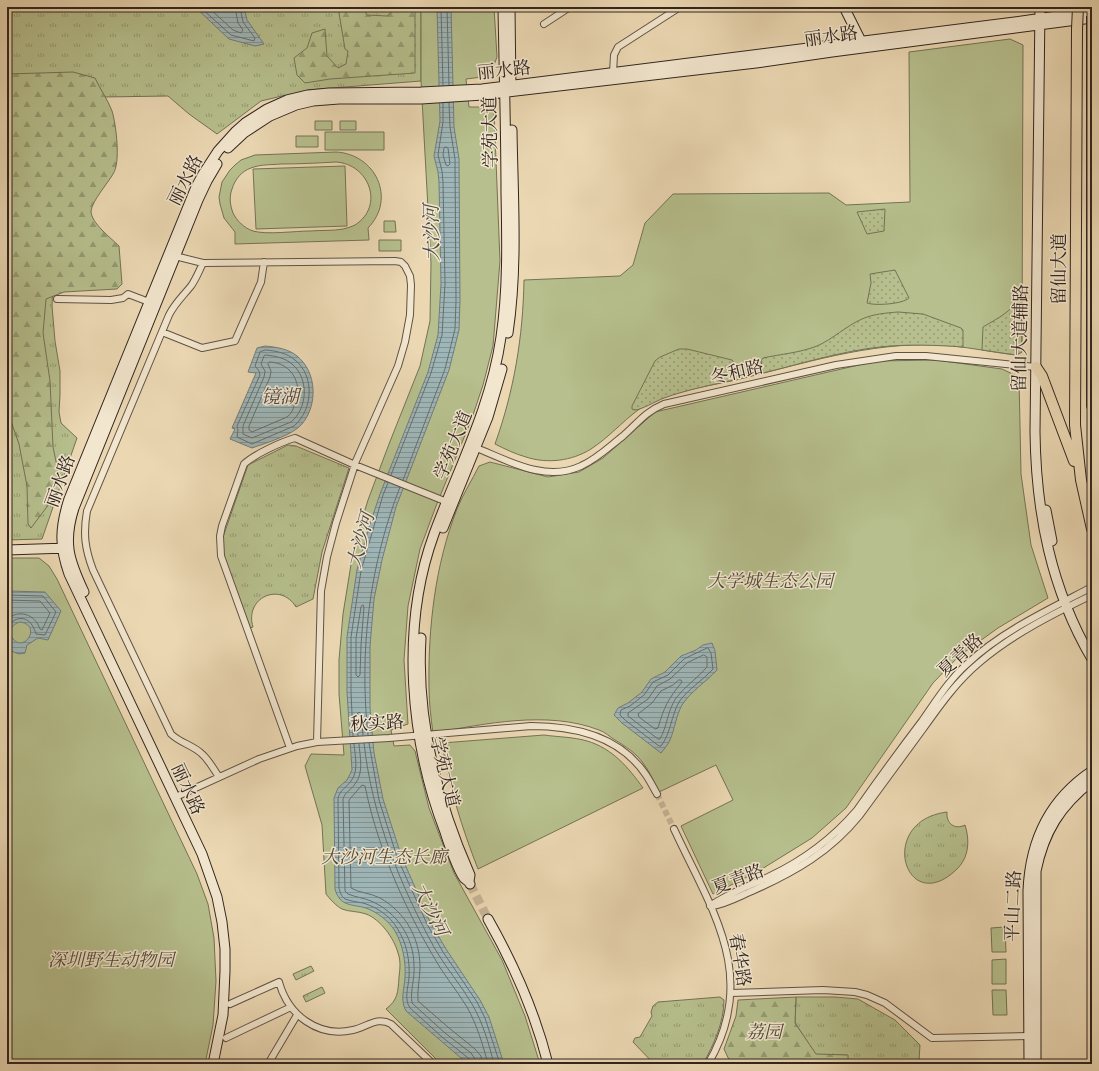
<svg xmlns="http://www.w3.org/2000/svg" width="1099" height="1071" font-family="'EB Garamond','Noto Serif SC',serif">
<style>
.grass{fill:url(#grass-tufts);stroke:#747256}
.forest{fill:url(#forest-firs);stroke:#747256}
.park{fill:#b6bf8d;stroke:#747256;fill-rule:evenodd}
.garden{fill:url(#garden-dots);stroke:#747256}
.water{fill:url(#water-rules);stroke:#727c7b;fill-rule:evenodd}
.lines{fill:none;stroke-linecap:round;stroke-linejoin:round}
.shore{stroke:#686e6c;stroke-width:1}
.street-tunnel{stroke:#c6b496;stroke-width:6;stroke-dasharray:6 3;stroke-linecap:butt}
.secondary-tunnel{stroke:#c6b496;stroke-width:9;stroke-dasharray:9 4.5;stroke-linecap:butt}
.street-casing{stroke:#605245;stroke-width:8}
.secondary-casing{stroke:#312520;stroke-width:11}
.primary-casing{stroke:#312520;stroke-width:12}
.street{stroke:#f2e6ce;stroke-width:6}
.secondary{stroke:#f2e6ce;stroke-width:9}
.primary{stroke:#ebd8b3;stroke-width:10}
.primary-bridge-casing{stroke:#312520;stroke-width:12;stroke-linecap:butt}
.primary-bridge{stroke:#ebd8b3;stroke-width:10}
.labels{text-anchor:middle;stroke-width:3;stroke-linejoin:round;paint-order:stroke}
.street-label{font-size:18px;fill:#312520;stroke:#f2e6ce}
.park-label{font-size:18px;font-style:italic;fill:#524c3b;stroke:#f2e6ce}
.water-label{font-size:19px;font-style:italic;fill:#4c4946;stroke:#f2e6ce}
</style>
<defs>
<pattern id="grass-tufts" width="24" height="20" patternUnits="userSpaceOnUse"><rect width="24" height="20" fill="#b6bf8d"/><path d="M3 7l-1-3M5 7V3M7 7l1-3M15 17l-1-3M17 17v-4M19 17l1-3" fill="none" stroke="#959b73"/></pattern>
<pattern id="forest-firs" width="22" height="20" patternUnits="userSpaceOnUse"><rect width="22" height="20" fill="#b6bf8d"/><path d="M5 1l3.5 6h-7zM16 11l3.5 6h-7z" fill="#959b73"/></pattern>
<pattern id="garden-dots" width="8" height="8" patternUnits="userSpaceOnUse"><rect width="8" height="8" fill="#b6bf8d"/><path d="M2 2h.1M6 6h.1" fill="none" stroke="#959b73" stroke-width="1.8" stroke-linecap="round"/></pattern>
<pattern id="water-rules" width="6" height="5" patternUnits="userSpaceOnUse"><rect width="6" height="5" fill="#9eb6b8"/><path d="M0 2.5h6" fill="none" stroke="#819495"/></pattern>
</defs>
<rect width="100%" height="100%" fill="#ebd8b3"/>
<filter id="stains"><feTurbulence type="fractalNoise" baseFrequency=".005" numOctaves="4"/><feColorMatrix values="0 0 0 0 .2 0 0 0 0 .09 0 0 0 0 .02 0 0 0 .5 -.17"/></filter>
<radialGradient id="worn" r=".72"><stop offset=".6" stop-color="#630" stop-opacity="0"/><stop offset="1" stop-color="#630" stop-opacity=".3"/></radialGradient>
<path class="grass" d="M7,7H421V81L307,90L261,101L217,134L189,114L168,96L103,97L53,281L52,306L55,341L60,371V395L59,412L61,423L77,438L42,539L7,540Z
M288,445L296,446L349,468L322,552L313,599L296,607C280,581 244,598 253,627L250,628L224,558L223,547V537L248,465Z
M947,812C946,824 955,830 965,825C970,841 969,858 956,870C905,918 876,821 947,812Z
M311,966L314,971L296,980L293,974Z
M322,987L325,993L306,1002L303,996Z
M720,997L724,1000C724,1022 714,1044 703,1064H654L633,1042L635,1038L640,1037L652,1016L651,1012L653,1006L658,1002Z
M796,997H835L858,999L895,1020L920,1045L919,1061L882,1062V1064H848L847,1055H816L795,1023Z"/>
<path class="forest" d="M338,7H363L367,15L387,16L397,7H415V73L330,79L305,83L297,75L294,58L307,48L312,33L325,29L327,56L338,68L346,64L348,51L345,49Z
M73,72L95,78C100,89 108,100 112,111C116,124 121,163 113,174C108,183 92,201 91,211C91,223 111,238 119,246L122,284L117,289L64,292L46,299L43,333L50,381L53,447L58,471L52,500L31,528L28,524L27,486L19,444L7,410V74Z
M796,997L795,1023L816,1054L848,1055V1064H731L724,1049L736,1016L738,1000Z"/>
<path class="park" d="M421,7H494L497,57L491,73L482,77L466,79L469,107H487L494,110L500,261L493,346L483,385L472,418L436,506L420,549L408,606L404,660L408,724L391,730L394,746L410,745L415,751L429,808L454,873L502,960L525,1016L540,1064H441L386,1009C398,1000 398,992 399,977C400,969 401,961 398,953C394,938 380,919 366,914C358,911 349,912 342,909C336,906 330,899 326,894L322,825L305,766L311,754L344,755L339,694V660L343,614L354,546L368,500L389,444L420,366L430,321L431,263L421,81Z
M1010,39L1023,45L1022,352L1016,355C990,352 964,346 938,345C869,342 802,364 736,380C703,387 667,392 638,410C622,422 608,438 591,449C572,461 547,464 526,457C515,454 505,449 495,444C514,391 523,337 524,280L620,276L633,265L645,223L673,194L829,193L846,205L910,202L909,52Z
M315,121H332V130H315Z
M340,121H356V130H340Z
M325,132H384V150H325Z
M296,136H318V147H296Z
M336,152C375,154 397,198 368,228L369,240L235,244V232L224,218L220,204L219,197L222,182L230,170L235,165L241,160L255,155ZM336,162C369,164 385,206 355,225C351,227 347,228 343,229C333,231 321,230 310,231C295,231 267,235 253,231C244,228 237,221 233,213C230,205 229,197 232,189C235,179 242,171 251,168C261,164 272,165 281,164C299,164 318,163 336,162Z
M345,166L347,226L256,229L253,169Z
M384,221H395L396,232H384Z
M379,240H401V251H379Z
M936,360L1002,369L1019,377L1021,474L1031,545L1048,598L998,628L959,656L933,683L846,808L812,838L757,872L713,894L681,826L733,800L716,765L659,792C654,782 650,772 643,763C636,753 625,746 615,740C610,737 605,732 599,730C547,710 485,724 433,733C431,718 429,703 429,688C428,628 435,565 457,509C463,494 472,480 479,466L490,462L548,477L579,472L603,458L655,412L876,361Z
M7,558H39L49,566L57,579L197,874L208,904L214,938L216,981L213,1025L205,1064H7Z
M544,735C558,737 574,737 587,741C612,748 629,768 643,788L478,869C462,828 449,787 442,743Z
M1005,927L1006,952H992L991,928Z
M1006,959V984H992V960Z
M992,990H1006L1007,1015H993Z"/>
<path class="garden" d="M885,209L884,231L867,234L857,212Z
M895,270L909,298C903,304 875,306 867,303L871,283L870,274Z
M1021,297L1022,352L1016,355L982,350L983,327C1000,317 1009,313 1021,297Z
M898,312L923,314L961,328L963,330V347C935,345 907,344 880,347C842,351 800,364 763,373L761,361L763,358C781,354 799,353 817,346C833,339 846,326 862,319C873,314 886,313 898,312Z
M679,349H687L732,360L734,363V380C711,385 686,390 664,398C656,401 641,410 635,410L632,409V406L655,361L660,357Z"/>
<path class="water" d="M195,7H244L247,20L264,44L255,46L229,39Z
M437,7H451L454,127L459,159L460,301L459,330L449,370L396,507L382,560L374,599L370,646V708L374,753L383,799L401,855L430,922L446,949L480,1000L489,1017L504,1064H468L406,1011C400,1000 404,990 405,978C406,962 403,945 395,931C389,921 377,912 366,908C352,904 340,907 335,889L334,798L338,788L347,780L352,770L347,692V637L357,570L369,527L380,494L428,372L438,335L441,284L439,182L438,172L434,156L440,121Z
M265,346C276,347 289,349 297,356C317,372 318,405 302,424C293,435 266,443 252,448L230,439L235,429L232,428L256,373L248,372L257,348Z
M7,591L45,592L61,611L48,640L38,638L27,645L25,653L19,654L11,651L7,641ZM20,622C42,625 25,653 13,639C7,632 12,624 20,622Z
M712,643L715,651L717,670C706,682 691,691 682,705C676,716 675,728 670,740C668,745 664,749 661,753L622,723L614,715L618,708L628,703L642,692L651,679L665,672L681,656L696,650L703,645Z"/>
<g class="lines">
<path class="shore" d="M200,7L231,35L254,41L255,38L243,22L240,7
M208,7L233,30L241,33L243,30L238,23L235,7
M441,7L443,85
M447,7L449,85
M446,147L448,148L450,164L448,166L446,165L443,155L444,148Z
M266,350C276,351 287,353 295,360C315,376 313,410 294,426L252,444L237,437L238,430L237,426L260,375L259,371L255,366L260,352Z
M266,355C275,356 285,358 292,364C309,378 308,408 291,422L252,438L243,434V426L264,377L265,371L261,364L264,356Z
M270,362C293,363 304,386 294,406C293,410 291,414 287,417L252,432L249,430V426L270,377L271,371L268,364Z
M391,475L431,373L442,335L445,284L443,182L442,171L438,155L443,122V103
M403,480L445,369L455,329L456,301L455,159L450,127L449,103
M7,595L43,596L56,612L45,635L36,634C35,631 34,628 32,625C25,614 11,618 7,629
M7,600L40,601L50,613L42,630L40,629C35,614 19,609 7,619
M363,605L364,607L361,645L360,675L358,677L356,675V638L361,607Z
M708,648L711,653L713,669C702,681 688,689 679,702C671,716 671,733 661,746H659L625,720L620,715L621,710L630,706L644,695L653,682L668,675L684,659Z
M704,655L707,657V667C698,678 685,686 676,698C667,712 667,727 660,739H658L628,716V713L648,699L657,686L670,679L687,663Z
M679,680H681L682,682C668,699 664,707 658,728L655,729L639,717L638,714L652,703L661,691L673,685Z
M368,735C359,652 369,566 400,487
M353,736L351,692V637L361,571L383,495L388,483
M358,736L357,714L359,712L361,714L363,735
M364,743C372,816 400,885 435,949C446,968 461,985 472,1004C483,1023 489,1044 494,1064
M369,743L379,800L397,857L427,924L443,952L477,1002L485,1018L500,1064
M354,744C355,756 359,771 351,781C346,788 340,790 338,798L339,888C340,892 341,896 345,899C350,901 357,902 363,903C377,907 390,916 397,928C407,943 410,961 409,978C408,988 404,999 410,1008L442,1037L467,1057L471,1061V1064
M359,744C360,757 364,773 355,784C351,790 345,792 343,799L345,891L348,894C355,897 364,898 371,901C397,912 414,938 414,966C415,978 410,991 412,1003L445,1033L471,1053L475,1059L476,1064
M482,1064L481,1056L475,1049L449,1028L418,1001C417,990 420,978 420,967C420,938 405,912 380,898C371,893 359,893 351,888L349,800L362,785L365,786C377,845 402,902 432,954C442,973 456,989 467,1007C477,1025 483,1045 488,1064"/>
<path class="street-tunnel" d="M657,794L674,829"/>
<path class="secondary-tunnel" d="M470,884L488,919"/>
<defs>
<path id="street" d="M544,24L570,7
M613,73L614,55L618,47L680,7
M175,256L203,263L395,261L401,262L405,266L410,276L411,285L410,315L405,342L398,366L356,461L336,523L327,557L321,591L317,742
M203,263C199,271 196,279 191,286C183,296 175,303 169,315L87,511C83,534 85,549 93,570L171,734C180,743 193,745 202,754C209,760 214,770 219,777
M57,299L111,300L123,298L128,294L149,302
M162,332L202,348L235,341L261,282L264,262
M474,447C507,460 545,483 581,466C597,459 610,446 623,436C638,423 645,412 664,404L836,365L896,356H926L1036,367
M290,748L221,556L220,536L222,526L244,464C255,454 281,442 295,438L355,465L447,502
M180,795L259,759L297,746L317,742L389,738L531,726C574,726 620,736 646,775C650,781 653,787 657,794
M674,829C711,909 760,976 708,1064
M710,906C728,893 750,886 770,876C804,860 833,838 857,810C878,780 900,750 922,721C936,701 949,680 967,664C1002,631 1050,609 1092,587
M712,906C726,904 738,897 752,891C795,872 830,852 860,815C881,786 902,758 923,729C940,705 957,681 980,662C1013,634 1053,614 1092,595
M731,993L823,990L855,992L867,995L885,1003L932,1038L1032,1036
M230,1004L279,982C288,1015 318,1038 353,1030C367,1027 377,1016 391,1024L433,1064
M226,1038L291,1007
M268,1064L297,1015"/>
<path id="secondary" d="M510,7L511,91
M844,7L863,45
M1040,7L1035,432C1036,513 1051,589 1092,659
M228,148L244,133L270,116L296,105L313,101L339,99H421L483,95L756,63L832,52L1092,18
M508,333C518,266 513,197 512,130
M1046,510L1052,541
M443,528L488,417L502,369
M7,550L67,548
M84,592C69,560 63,543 74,508L198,200L207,181L217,164
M421,638C416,720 437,800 470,875L469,881
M470,884C469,881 466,880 464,878C458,870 448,842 445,832C410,741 400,627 434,534C458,469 491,407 501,337C508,290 507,241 506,193C506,131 504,69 503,7
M488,919C514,965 535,1012 548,1064
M213,1064L223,1015L225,971V949L222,922L217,897L202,854L69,574C59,546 60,527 69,499L196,187L203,174L218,151L236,131L245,123L267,109L287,100L308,95L329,93L421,92L482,89L1022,21L1092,11
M1029,1064L1028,891C1030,841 1050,799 1092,771
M1036,1064V871C1044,832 1060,806 1092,781"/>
<path id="primary" d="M1077,29L1075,425L1081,480L1092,529
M1092,37V406
M1036,367L1042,376L1074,461"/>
</defs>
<use href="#street" class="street-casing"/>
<use href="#secondary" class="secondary-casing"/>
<use href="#primary" class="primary-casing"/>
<use href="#street" class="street"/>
<use href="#secondary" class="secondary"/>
<use href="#primary" class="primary"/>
<defs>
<path id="primary-bridge" d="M1077,29L1078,7
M1092,37V16"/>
</defs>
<use href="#primary-bridge" class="primary-bridge-casing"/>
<use href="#primary-bridge" class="primary-bridge"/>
</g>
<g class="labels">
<g class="street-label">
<text transform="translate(831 36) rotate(-8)" y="6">丽水路</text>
<text transform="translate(504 70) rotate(-6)" y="6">丽水路</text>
<text transform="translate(490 132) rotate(-91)" y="6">学苑大道</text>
<text transform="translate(185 180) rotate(-63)" y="6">丽水路</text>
<text transform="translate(1059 269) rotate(-90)" y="6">留仙大道</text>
<text transform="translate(1020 338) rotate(-89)" y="6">留仙大道辅路</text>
<text transform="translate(737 372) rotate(-13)" y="6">冬和路</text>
<text transform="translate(453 445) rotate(-68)" y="6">学苑大道</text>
<text transform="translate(60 481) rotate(-70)" y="6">丽水路</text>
<text transform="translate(960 655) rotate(-43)" y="6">夏青路</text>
<text transform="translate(377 723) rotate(-3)" y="6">秋实路</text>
<text transform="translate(445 772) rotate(76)" y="6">学苑大道</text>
<text transform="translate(188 789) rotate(65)" y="6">丽水路</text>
<text transform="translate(738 879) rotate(-21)" y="6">夏青路</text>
<text transform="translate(1013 906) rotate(-88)" y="6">平山二路</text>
<text transform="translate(740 960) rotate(81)" y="6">春华路</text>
</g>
<g class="park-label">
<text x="770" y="587">大学城生态公园</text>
<text x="384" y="863">大沙河生态长廊</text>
<text x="111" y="966">深圳野生动物园</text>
<text x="764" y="1038">荔园</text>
</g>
<g class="water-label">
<text transform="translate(431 233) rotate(-91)" y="7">大沙河</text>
<text x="280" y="403">镜湖</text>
<text transform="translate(360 540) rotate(-75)" y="7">大沙河</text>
<text transform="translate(431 909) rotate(64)" y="7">大沙河</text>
</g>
</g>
<rect width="1099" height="1071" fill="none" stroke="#ebd8b3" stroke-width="24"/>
<rect x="8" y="8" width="1083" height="1055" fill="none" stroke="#312520" stroke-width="2"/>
<rect x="12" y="12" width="1075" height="1047" fill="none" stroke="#312520"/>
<rect width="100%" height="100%" filter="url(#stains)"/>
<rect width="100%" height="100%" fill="url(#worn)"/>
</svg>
